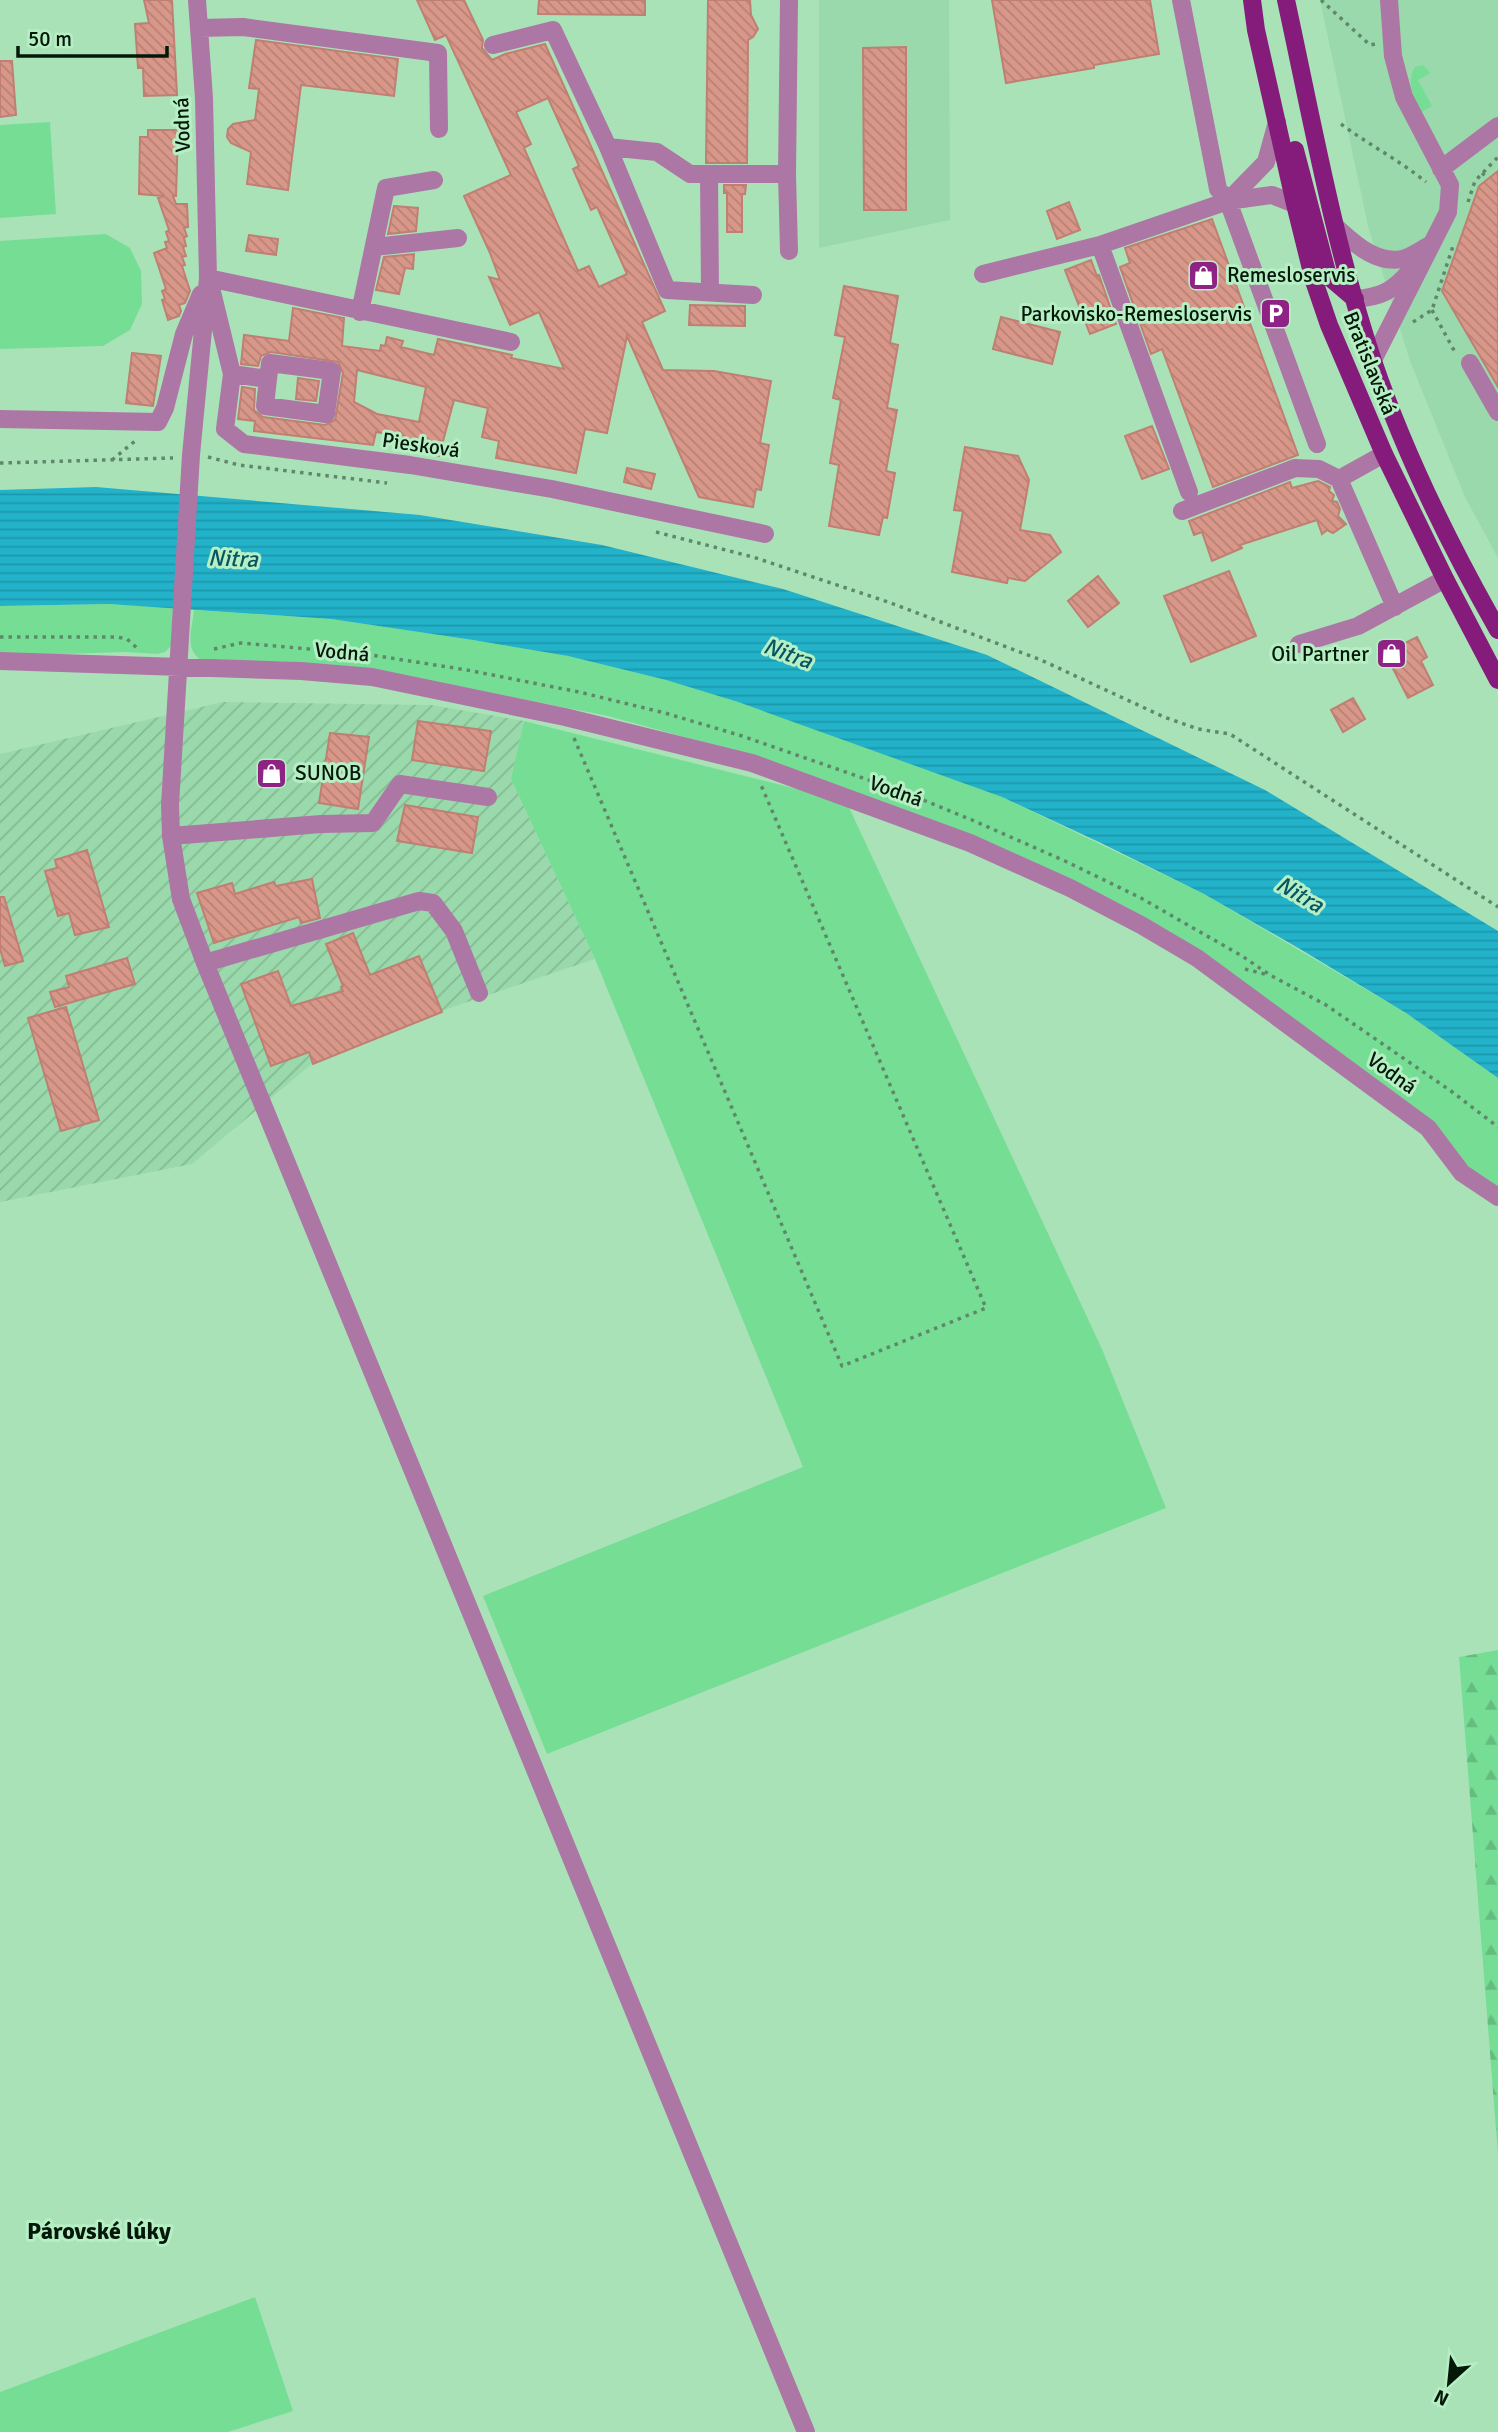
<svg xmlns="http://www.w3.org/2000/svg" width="1498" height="2432" font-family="Signika,sans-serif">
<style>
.built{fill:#9ad9ab}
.industrial{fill:url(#industrial-furrows)}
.green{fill:#76dd95}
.forest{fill:url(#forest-firs)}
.water{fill:url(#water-rules)}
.building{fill:url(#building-back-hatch);stroke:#bf7f73;stroke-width:2;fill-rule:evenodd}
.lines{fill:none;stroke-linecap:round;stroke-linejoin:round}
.path{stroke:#5f886a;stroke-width:3.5;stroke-dasharray:3.5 5;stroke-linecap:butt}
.minor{stroke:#ad77a5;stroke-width:18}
.major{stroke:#851c7c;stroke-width:18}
.labels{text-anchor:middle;stroke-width:6;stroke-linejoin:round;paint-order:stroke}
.street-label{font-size:21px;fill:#031809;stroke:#b7efc4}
.poi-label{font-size:21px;fill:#031809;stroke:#b7efc4;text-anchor:start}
.water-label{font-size:23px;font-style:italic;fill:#065562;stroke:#b7efc4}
.quarter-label{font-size:24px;font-weight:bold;fill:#031809;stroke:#b7efc4}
</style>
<defs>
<pattern id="industrial-furrows" width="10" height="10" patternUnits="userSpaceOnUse" patternTransform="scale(1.75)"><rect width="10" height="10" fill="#9ad9ab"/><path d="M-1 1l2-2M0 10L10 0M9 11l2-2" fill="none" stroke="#83ba92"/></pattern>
<pattern id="forest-firs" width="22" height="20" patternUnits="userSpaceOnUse" patternTransform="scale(1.75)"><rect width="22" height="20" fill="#76dd95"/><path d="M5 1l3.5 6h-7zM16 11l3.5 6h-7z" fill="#64bd7f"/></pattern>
<pattern id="water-rules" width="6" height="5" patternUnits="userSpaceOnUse" patternTransform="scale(1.75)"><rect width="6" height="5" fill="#22b2c9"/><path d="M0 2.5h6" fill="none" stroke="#1d98ab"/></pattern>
<pattern id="building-back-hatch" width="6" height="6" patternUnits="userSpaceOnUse" patternTransform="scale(1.75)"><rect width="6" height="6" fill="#d89789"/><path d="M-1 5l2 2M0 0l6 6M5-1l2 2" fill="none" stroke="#b88175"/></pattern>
</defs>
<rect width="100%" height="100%" fill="#aae2b8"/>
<path class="built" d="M819,0H949L950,220L819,248Z
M1320,0H1498V558L1465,497L1410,361L1368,226Z"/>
<path class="industrial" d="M223,702L431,705L524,721L511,779L595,959L331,1048L192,1164L0,1202V754Z"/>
<path class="green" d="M1423,65L1430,73L1418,80L1432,106L1420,113C1413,96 1406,83 1415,67Z
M50,122L56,214L0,218V125Z
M106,234L130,248L141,271L142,304L130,330L103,346L0,349V241Z
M109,604L173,607L171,646L165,652L157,654L125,652L0,656V606Z
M194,610L331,619L473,640L568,656L666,680L738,702L914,764L1002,797L1204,894L1406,1013L1498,1078V1189L1483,1181L1189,946L757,757L608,716L405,676L344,666L280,661L207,663C182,653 192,631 194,610Z
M524,721L846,801L1102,1349L1166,1508L547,1754L483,1596L803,1467L595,959L511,779Z
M255,2297L293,2411L228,2432H0V2392Z"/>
<path class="forest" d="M1498,1650V2155L1459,1657Z"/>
<path class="water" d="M96,487L420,515L602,545L783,589L987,655L1265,790L1498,931V1078L1406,1013L1300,949L1204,894L1101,843L1002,797L738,702L666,680L568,656L473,640L331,619L109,604L0,606V490Z"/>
<path class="building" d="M144,0H172L177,95L144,96L143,68H138L135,24L149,23Z
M417,0H464L483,40L482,48L492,60L505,54L545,44L665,311L642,322L663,370L714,371L771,381L760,443L769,445L761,490L756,489L753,507L699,497L627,336L607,433L585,429L576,473L496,458L499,441L482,437L488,408L454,400L439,456L421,453L424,442L388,434L376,432L373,445L254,431L255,421L238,419L242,387L255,389L254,410L263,417L325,425L335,420L343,373L338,362L271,352L261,356L258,366L241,364L244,335L289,341L293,308L344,318L342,346L380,351L381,345L385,346L387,337L403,341L401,347L434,355L438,339L512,355L511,358L564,369L539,312L510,325L489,277L500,280L490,253L464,196L511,175L446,35L435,40ZM548,98L579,166L573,169L591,210L597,207L627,274L599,287L589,266L578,271L524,148L531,144L516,112ZM357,370L426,387L419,422L377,414L354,402Z
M539,0H645V15L538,14Z
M708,0H750L751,15L758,29L753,37L748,40L747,163H706Z
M992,0H1150L1159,54L1094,65V68L1006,83Z
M256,40L398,59L394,96L301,85L288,190L247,184L251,152L231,143L227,137L228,129L233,124L255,120L259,89L249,88Z
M906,47V210H864L863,48Z
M0,61H12L16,115L0,117Z
M148,130H178L176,196H173L176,204H187L188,227L184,228L187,236L184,238L186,246L183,247L186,256L182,257L185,265L182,266L190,291L185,303L179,305L181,311L179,316L168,320L162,300L165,299L162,291L166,289L154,253L167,248L165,242L169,241L166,232L169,230L158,198L164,196L139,194L140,137H148Z
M1498,171V387L1442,291L1479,186Z
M724,185H746L745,194H742V232H727V193H724Z
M1069,202L1080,230L1057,239L1047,211Z
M394,206L418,208L416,231L388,234Z
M1212,219L1298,455L1213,487L1162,349L1151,354L1120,267L1130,263L1125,248Z
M249,235L278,239L276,255L246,251Z
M414,254L413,269L405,268L399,294L376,290L384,257Z
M1091,260L1097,276L1099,275L1116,324L1090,334L1065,270Z
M844,286L898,296L890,343L898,345L887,408L897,410L886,471L895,473L887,518L883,517L879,535L829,526L839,465L830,463L841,400L833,398L845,337L835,335Z
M690,305L745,306V326L689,325Z
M1001,317L1060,332L1052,364L993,349Z
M132,353L161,356L153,406L126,403Z
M298,378L319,381L316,401L296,399Z
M1152,426L1169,469L1142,479L1125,436Z
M965,447L1018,456L1029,480L1020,530L1050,535L1061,552L1025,581L1008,578L1007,583L952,572L963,511L954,510Z
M627,468L655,474L651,489L624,482Z
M1318,481L1330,487L1329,491L1334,495L1332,501L1337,502L1340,509L1338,516L1346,524L1333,533L1327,530L1322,534L1317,520L1240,545L1242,548L1212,561L1202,532L1194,535L1189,521L1290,482L1292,488Z
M1229,571L1256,636L1191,662L1164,596Z
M1098,576L1119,603L1088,627L1068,601Z
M1417,637L1427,657L1421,661L1433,685L1408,698L1385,653Z
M1353,698L1365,719L1343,732L1331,710Z
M418,721L491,731L484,771L412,760Z
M330,733L369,737L358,809L319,803Z
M405,805L478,817L472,853L397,841Z
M87,850L109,927L75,935L69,913L58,916L45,871L57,868L55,860Z
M312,879L320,918L301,923L299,917L214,943L197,893L232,883L235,894L274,882L276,886Z
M0,897H4L23,961L5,966L0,949Z
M353,933L370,975L419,956L442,1012L313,1064L309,1052L271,1066L241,984L278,971L291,1006L343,991L341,987L343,986L326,944Z
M127,958L135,984L55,1007L50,992L69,987L66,976Z
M66,1007L99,1120L61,1131L28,1018Z"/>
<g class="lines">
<path class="path" d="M1321,0L1370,45L1375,44
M1341,124C1369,145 1399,160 1426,182
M1482,173L1488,178
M1468,202L1475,181L1498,157
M1432,310L1456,354
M1413,322L1432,310L1453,246
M208,457L239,465L387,483
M112,460L135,441
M0,463L173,458
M656,532L753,557L888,602L1041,660L1164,717L1198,729L1230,734L1498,907
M0,637H117L127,639L137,648
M214,649L241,643L365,654L467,670L579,692L665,713L742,736L906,793L972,820L1065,861L1139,897L1242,956L1270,975L1326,1005L1451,1091L1498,1127
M574,738L842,1366L986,1308L761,785
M1245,969L1268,975"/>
<path class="minor" d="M197,0L204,98L208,278L191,455L170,805L171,836L181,899L205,963L806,2432
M1181,0L1218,189L1228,201L1317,444
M199,28L243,27L438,53L439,129
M493,45L553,30L608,147L657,152L690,174H787
M608,147L667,290L753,295
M1441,169L1498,126
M709,174L710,292
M1228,201L1266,162L1277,122
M1336,227C1354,243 1375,264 1402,259C1412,257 1423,248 1432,244
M374,247L458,238
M789,251L787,174L789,0
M983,274L1100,245
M208,278L511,342
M212,292L232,374L225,429L244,444L410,465L552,489L765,534
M1355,299C1381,297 1393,291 1410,271
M360,312L386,188L434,180
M1373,360L1448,212L1450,185L1404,97L1393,56L1389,0
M1470,363L1498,412
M232,374L268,379L270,363L332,371L326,414L265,406L268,379
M0,419L158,422L165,408L184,334L201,294
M1384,454L1339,479L1395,607
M1189,492L1100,245L1228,201L1272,195L1295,204
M1182,511L1295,468L1319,469L1339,479
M1299,644L1358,626L1445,579
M0,661L301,671L372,677L565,717L752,763L970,843L1070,888L1141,925L1197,958L1428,1128L1462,1173L1498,1197
M171,836L321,824L373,823L400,784L488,797
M205,963L419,901L433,903L454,931L479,993"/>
<path class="major" d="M1252,0L1256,30L1295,204L1314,281L1329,325L1384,454L1445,579L1498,680
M1286,0C1312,120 1334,244 1373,361C1405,455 1449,544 1498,630
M1295,150L1328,276L1355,299"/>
</g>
<defs>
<symbol id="shop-square" viewBox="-11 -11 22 22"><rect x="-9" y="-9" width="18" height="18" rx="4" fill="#8f2285" stroke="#b7efc4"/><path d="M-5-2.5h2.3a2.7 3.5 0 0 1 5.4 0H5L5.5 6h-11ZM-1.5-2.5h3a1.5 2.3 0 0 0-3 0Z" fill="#fff"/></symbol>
<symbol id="parking-square" viewBox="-11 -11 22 22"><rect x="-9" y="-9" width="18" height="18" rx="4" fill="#8f2285" stroke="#b7efc4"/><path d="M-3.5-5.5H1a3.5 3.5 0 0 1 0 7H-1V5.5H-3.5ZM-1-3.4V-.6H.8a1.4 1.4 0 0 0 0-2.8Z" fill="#fff"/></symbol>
</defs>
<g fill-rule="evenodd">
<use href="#shop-square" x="1186" y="258" width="35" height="35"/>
<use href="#parking-square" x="1258" y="296" width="35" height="35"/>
<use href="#shop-square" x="1374" y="636" width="35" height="35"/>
<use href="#shop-square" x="254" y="756" width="35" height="35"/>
</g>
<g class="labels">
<g class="street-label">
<text transform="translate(182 125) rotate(-92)" y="7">Vodná</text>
<text transform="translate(1370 363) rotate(68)" y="7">Bratislavská</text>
<text transform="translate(421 445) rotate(8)" y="7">Piesková</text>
<text transform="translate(342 652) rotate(5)" y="7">Vodná</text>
<text transform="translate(896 791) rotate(20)" y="7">Vodná</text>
<text transform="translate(1392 1073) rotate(36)" y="7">Vodná</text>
</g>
<g class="poi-label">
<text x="1227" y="282">Remesloservis</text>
<text x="1252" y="321" text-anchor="end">Parkovisko-Remesloservis</text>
<text x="1369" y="661" text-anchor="end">Oil Partner</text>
<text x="295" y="780">SUNOB</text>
</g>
<g class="water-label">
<text transform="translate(233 558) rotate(2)" y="8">Nitra</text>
<text transform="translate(788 653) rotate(20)" y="8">Nitra</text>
<text transform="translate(1300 894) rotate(30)" y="8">Nitra</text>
</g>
<g class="quarter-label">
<text x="99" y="2239">Párovské lúky</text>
</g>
</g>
<g transform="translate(1449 2383) rotate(207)" stroke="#b7efc4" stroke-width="5" paint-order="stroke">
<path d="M0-5L12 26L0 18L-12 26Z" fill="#031809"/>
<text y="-10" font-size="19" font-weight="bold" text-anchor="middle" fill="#031809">N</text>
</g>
<path d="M18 46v10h149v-10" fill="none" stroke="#031809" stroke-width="3.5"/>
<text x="28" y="46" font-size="21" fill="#031809" stroke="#b7efc4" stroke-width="5" paint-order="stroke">50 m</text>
</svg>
